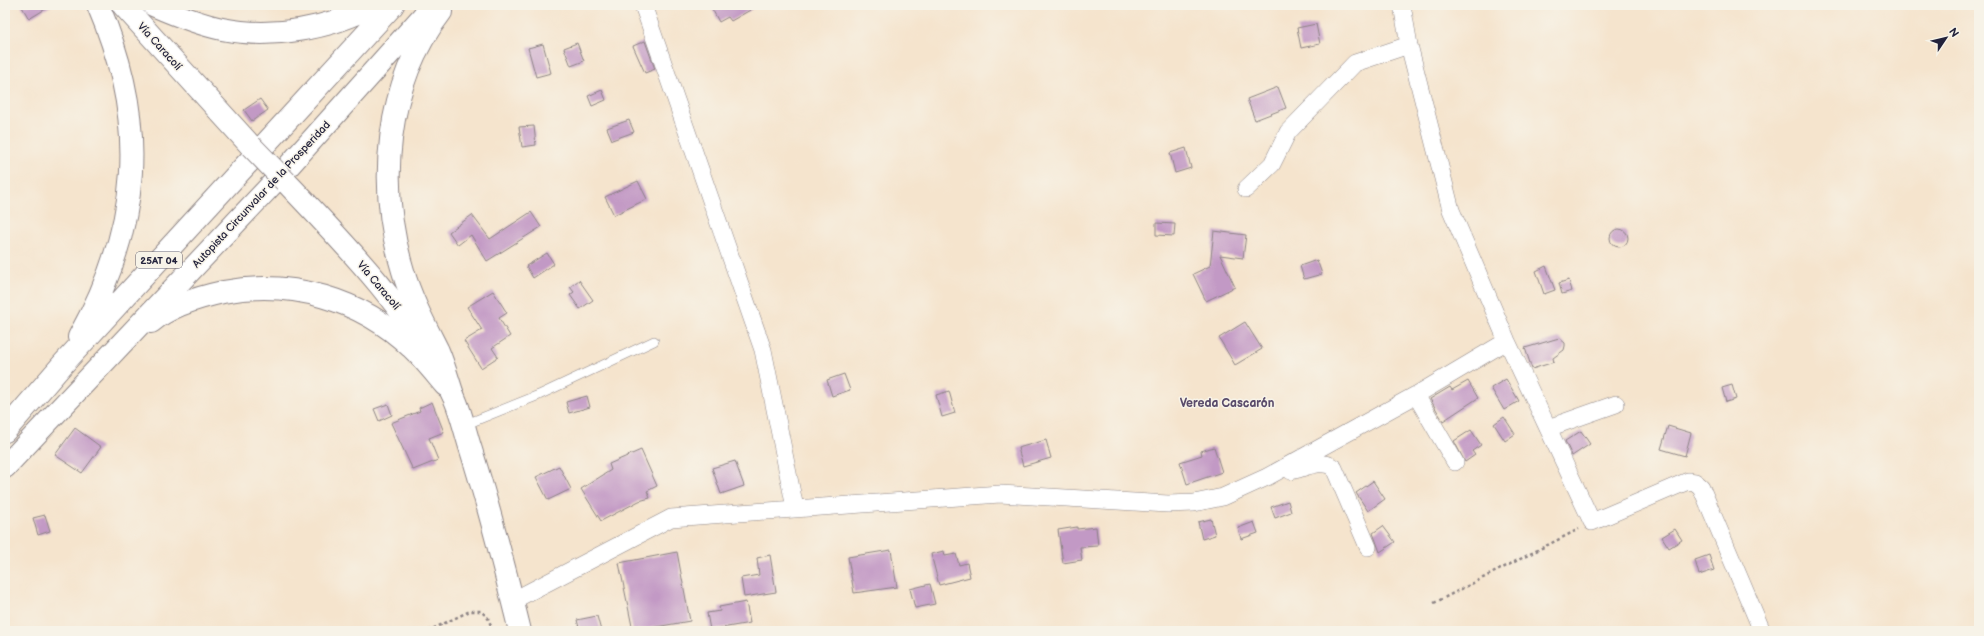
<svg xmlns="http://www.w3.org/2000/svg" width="1984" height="636" font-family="'Balsamiq Sans',sans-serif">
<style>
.building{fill:#c299c5}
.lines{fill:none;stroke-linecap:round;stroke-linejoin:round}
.lane-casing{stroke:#8c8384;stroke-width:10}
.street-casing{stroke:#8c8384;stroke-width:18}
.primary-casing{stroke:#8c8384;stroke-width:24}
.highway-casing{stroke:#8c8384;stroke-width:24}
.path{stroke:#8c8384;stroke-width:2.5;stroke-dasharray:3 3;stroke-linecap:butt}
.lane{stroke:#fff;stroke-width:9}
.street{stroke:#fff;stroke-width:17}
.primary{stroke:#fff;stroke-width:22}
.highway{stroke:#fff;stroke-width:22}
.primary-bridge-casing{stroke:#8c8384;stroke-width:24;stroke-linecap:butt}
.primary-bridge{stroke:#fff;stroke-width:22}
.labels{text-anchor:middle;stroke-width:3;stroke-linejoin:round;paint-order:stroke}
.shield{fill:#f7f3e8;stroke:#62616f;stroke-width:1}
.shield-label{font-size:10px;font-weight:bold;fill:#22223b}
.street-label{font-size:11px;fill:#22223b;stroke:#f7f3e8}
.neighbourhood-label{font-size:12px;font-weight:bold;fill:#5a4c6b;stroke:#f7f3e8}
</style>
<rect width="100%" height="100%" fill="#f7f3e8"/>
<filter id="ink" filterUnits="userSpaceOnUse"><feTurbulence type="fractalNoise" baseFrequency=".025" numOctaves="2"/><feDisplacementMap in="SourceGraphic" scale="8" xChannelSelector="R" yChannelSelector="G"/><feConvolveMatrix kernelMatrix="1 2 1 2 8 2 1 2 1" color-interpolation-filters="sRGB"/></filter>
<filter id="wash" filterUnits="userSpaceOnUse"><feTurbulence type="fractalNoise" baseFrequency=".012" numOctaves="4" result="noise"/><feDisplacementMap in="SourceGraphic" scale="16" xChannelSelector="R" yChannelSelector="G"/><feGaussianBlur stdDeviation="0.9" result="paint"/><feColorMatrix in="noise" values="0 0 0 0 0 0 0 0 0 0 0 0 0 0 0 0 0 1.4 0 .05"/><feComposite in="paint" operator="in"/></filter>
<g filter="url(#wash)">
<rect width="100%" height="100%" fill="#f5e4cd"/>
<g id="blocks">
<path class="building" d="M21,5H52L29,19Z
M710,5H759L731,21L728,17L719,22Z
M1316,24L1320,44L1301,48L1297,28Z
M645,41L655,69L645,73L633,46Z
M577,43L584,61L571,66L564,48Z
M543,44L551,73L536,77L528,48Z
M1278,87L1286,108L1255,120L1247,99Z
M602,90L606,100L592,106L588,96Z
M260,99L268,110L252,121L244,110Z
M629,120L634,132L612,140L607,128Z
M534,126L536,145L522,147L519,127Z
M1186,148L1191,168L1175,173L1170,153Z
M638,181L647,199L614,215L605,197Z
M531,212L541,227L487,261L471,235L458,245L449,232L472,215L490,239Z
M1156,223L1175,224L1174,236L1156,235Z
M1610 238a9 9 0 1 1 18 0a9 9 0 1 1-18 0Z
M1214,231L1246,235L1243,258L1220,255L1235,287L1206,301L1193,274L1210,266Z
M547,253L554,264L533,278L526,266Z
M1317,260L1322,274L1304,279L1300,266Z
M1546,266L1555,290L1544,294L1536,271Z
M579,280L593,300L580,309L570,295L574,292L570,287Z
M1569,280L1572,291L1562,294L1559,283Z
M493,291L507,313L499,318L510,336L492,348L498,357L481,368L464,341L482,330L467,307Z
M1245,322L1262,349L1235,365L1219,338Z
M1559,338L1565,343V346L1564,350L1553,358L1554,362L1532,369L1525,348Z
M844,374L850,390L832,396L827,380Z
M1506,379L1519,401L1504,410L1491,388Z
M1468,381L1478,398L1443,421L1430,399L1450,387L1452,390Z
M1732,385L1736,399L1726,402L1722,388Z
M949,391L955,413L942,417L936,395Z
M587,396L590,407L569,413L566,402Z
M432,402L444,432L429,438L438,460L413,470L391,423L420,411L419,408Z
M388,404L392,415L379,421L374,409Z
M1504,417L1515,434L1505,441L1494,424Z
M1668,426L1691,433L1685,456L1661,449Z
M75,428L101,447L82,473L55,455Z
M1471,430L1481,445L1472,451L1475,455L1465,462L1454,441Z
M1581,431L1590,444L1572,456L1565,441Z
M1046,440L1051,458L1023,466L1018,448Z
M1214,447L1222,472L1187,484L1180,462L1202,455L1201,451Z
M641,450L657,486L647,491L650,498L639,501L601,521L581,489L611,470L609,464Z
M735,461L744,486L721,494L712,468Z
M559,466L571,489L548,500L536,477Z
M1373,481L1385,499L1368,511L1356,493Z
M1288,501L1291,512L1275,518L1271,507Z
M45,515L50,531L38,535L33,518Z
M1211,519L1215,535L1202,539L1198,522Z
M1254,522L1258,533L1241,539L1238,528Z
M1383,526L1395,542L1380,552L1373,533Z
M1077,527V529L1096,527L1098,546L1080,547L1082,560L1063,563L1058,530Z
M1675,529L1682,540L1669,548L1662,537Z
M891,550L897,587L854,593L848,557Z
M944,551L945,556L956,554L959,565L967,563L970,577L939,585L931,554Z
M677,552L690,621L633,631L619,563Z
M770,555L776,592L744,597L741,578L759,575L757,558Z
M1709,555L1714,570L1699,575L1695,560Z
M930,584L935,604L915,608L910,589Z
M746,602L750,623L710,630L707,613L720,611L719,607Z
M597,616L601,631H580L577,620Z"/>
</g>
</g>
<g filter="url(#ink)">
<use href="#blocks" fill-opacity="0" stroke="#8c8384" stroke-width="1"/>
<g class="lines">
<defs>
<path id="lane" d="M464,425L539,395L654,341"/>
<path id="street" d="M643,5L763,350L795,508
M1402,5L1409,45L1451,210L1507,341L1592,522L1688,481L1695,482L1701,487L1762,631
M1246,189L1272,164L1288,132L1355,63L1409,45
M1416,395L1455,462
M1548,428L1616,404
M1291,471C1305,468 1322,458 1334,468L1368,547
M512,601L671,518L1000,494L1168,504L1194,503L1223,497L1267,477L1416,395L1507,341"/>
<path id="primary" d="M123,5L251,146
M286,182C348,247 411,312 452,393C461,410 465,432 471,450C490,510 505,570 520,631"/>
<path id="highway" d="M153,5C176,15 198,24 222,29C271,39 330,29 374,5
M441,12C385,84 377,186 403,271C411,299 425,325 438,351C444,365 448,380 453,395
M151,322C170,306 200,297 223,292C291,279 361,299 411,347C423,358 434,372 445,385
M79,337C141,225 149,124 98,5
M5,431L63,364L393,5
M5,467L277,179L433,5"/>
</defs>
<use href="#lane" class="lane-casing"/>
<use href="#street" class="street-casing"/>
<use href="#primary" class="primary-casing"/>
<use href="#highway" class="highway-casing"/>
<path class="path" d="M1434,603L1579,529
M428,631L470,611H481L488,618L493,631"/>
<use href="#lane" class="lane"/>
<use href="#street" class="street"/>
<use href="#primary" class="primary"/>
<use href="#highway" class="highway"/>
<defs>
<path id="primary-bridge" d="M251,146L286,182"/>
</defs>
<use href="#primary-bridge" class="primary-bridge-casing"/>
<use href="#primary-bridge" class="primary-bridge"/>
</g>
</g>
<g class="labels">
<rect class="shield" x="136" y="252" width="46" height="16" rx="3"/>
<g class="shield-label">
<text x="159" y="264">25AT 04</text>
</g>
<g class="street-label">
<text transform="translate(160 46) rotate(48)" y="4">Vía Caracolí</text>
<text transform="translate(261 194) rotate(-47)" y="4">Autopista Circunvalar de la Prosperidad</text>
<text transform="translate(379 285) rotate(50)" y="4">Vía Caracolí</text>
</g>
<g class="neighbourhood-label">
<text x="1227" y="407">Vereda Cascarón</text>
</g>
</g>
<rect width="1984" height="636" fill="none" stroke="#f7f3e8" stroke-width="20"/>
<g transform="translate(1946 38) rotate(55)" stroke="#f7f3e8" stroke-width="3" paint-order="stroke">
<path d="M0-3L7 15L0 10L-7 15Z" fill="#22223b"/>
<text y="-6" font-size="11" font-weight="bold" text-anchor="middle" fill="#22223b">N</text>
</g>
</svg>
